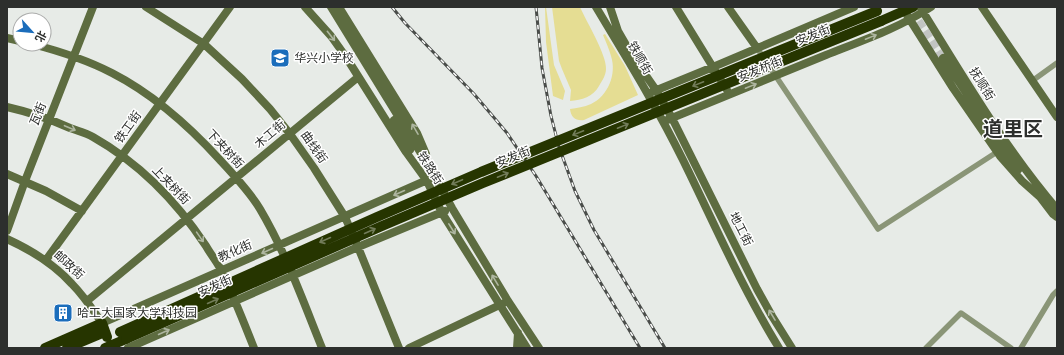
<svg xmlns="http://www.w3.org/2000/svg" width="1064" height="355" font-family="'Titillium Web','Noto Sans SC',sans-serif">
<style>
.grass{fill:#e5dd93}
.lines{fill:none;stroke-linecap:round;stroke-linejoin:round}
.secondary-tunnel{stroke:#c2c5c2;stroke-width:8;stroke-dasharray:8 4;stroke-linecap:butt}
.street{stroke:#8a9577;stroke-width:5.5}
.secondary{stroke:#5d6c40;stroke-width:8}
.highway{stroke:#263500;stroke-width:10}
.rail-casing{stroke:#4a4d4a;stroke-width:3}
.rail{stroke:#fff;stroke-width:1.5;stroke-dasharray:4.5;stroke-linecap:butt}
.highway-bridge{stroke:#263500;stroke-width:10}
.oneway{stroke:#aeb6a0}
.oneway2{stroke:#727c59}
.labels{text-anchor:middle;stroke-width:3;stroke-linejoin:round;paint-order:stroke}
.street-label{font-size:12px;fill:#2d2f2d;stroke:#fff}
.poi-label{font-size:12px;fill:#2d2f2d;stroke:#fff;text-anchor:start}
.town-label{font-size:20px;font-weight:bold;fill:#2d2f2d;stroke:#fff}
</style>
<rect width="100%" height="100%" fill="#e7ebe7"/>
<path class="grass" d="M545,7H546L554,65L565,91L563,100L553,96L546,42Z
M552,7H580C586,21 607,55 606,69C606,75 602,81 599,86C593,97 582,100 570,101L571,90L562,69L559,61Z
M605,34L625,66L638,95L584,120C576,121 571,118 570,109C577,108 584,107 591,104C608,96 617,74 611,56C609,49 606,42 603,35Z"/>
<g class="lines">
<path class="secondary-tunnel" d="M912,11L943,58"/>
<path class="street" d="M757,48L878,229L997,152
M1032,81L1057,63
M926,348L961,313L1011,348
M1021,348L1053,295L1057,291"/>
<path class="secondary" d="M146,7L204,44L242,79L270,109L290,134L314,168L345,217L358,247L399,348
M305,7L331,36L346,57L406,152L427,181L442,213L527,348
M339,7L417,133L426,154
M596,7C626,57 657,107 683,160C714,223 742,288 779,348
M610,7L618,31L633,57L656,90L672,118L757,289L772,316L792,348
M676,7L727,90
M728,7L757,48
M920,7C963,76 1004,147 1057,209
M982,7L1057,117
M907,15L953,88L1000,156L1022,181L1040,197
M7,38L20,41
M32,44C59,51 87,60 112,73C153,94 189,126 220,160C234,175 250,192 260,209C286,253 303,301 322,348
M943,58L1004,150L1018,170
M652,92L713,67L854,7
M7,107C29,112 50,119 70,128C78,131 86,133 93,137C139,163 177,202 206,246C211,255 218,263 222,272C234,297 244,323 254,348
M394,120L410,150
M667,120C720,98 773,77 826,55C861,41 899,28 931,7
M433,173L452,208L508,301L539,348
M7,174L46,191L82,211
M1037,193L1053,214L1057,217
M7,231L25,181L93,7
M7,239C31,250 54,264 72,284C84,296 93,310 102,323L434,177L425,160L331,7
M46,260L230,7
M87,301L357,78
M128,348L358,247L445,211
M409,348L504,303
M517,348L518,333"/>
<path class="highway" d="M881,21L913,7
M45,348L102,323L107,337
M67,348L105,332
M105,348L126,339"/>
<defs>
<path id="rail" d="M392,7L405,23L474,94L507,133L536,176L640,348
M536,7L542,68L551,116L559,147L575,191L594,230L665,348"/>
</defs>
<use href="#rail" class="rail-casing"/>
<use href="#rail" class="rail"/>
<path class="highway-bridge" d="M120,332L377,217L481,172L877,11
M126,339L382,226L483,183L881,21"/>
</g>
<defs><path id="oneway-shaft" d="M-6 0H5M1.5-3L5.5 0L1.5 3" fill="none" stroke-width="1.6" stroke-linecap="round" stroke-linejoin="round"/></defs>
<g class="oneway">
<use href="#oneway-shaft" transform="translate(331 36) rotate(52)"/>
<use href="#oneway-shaft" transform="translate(871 37) rotate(-22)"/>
<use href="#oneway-shaft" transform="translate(751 86) rotate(-22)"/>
<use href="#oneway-shaft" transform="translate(70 128) rotate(23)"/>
<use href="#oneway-shaft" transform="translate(415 129) rotate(-120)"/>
<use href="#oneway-shaft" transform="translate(399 193) rotate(156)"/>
<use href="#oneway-shaft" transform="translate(452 229) rotate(58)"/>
<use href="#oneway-shaft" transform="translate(200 237) rotate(55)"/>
<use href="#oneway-shaft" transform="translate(267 251) rotate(156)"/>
<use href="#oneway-shaft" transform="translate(495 280) rotate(-121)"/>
<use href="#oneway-shaft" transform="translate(772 315) rotate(-121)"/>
<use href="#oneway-shaft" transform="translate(164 332) rotate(-24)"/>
</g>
<g class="oneway2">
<use href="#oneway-shaft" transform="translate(698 84) rotate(158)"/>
<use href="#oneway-shaft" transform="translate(623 126) rotate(-22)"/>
<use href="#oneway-shaft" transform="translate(578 133) rotate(158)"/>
<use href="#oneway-shaft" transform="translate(503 175) rotate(-22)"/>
<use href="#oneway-shaft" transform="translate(457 182) rotate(157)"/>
<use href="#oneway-shaft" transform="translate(370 231) rotate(-24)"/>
<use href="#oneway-shaft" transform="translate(325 240) rotate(156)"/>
<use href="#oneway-shaft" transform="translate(213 301) rotate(-24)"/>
</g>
<defs>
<symbol id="school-square" viewBox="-11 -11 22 22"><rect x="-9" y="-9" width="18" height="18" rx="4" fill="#1b6dbb" stroke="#fff"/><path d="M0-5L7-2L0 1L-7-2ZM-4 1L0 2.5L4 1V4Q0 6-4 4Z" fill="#fff"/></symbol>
<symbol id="building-square" viewBox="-11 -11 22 22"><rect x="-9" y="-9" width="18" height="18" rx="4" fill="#1b6dbb" stroke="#fff"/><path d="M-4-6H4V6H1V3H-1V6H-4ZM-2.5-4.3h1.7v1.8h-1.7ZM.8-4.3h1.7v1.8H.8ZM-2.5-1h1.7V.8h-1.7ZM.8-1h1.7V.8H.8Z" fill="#fff"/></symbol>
</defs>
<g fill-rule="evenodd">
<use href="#school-square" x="269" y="47" width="22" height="22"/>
<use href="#building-square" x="52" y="302" width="22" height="22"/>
</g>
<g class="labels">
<g class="street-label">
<text transform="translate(813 35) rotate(-22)" y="4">安发街</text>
<text transform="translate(640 58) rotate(60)" y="4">铁顺街</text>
<text transform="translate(760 69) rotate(-22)" y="4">安发桥街</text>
<text transform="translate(982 84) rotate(58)" y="4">抚顺街</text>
<text transform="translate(38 114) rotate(-68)" y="4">瓦街</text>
<text transform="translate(128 127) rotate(-54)" y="4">铁工街</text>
<text transform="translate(270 134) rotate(-40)" y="4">木工街</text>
<text transform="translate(314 147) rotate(55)" y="4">曲线街</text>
<text transform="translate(225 149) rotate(47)" y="4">下夹树街</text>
<text transform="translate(513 157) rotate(-22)" y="4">安发街</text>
<text transform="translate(430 168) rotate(57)" y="4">铁路街</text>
<text transform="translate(171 185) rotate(46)" y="4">上夹树街</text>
<text transform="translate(741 229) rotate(63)" y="4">地工街</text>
<text transform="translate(235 251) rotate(-24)" y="4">教化街</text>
<text transform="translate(69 265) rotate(42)" y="4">邮政街</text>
<text transform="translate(215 286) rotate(-24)" y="4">安发街</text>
</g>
<g class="poi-label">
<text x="294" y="62">华兴小学校</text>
<text x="77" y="317">哈工大国家大学科技园</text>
</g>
<g class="town-label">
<text x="1013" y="136">道里区</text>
</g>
</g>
<rect width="1064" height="355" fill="none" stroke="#2d2f2d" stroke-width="16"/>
<g transform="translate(32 32) rotate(117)"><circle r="19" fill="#ffffff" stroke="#abacab"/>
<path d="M0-3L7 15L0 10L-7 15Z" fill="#1b6dbb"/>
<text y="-6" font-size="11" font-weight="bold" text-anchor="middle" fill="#2d2f2d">北</text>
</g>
</svg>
